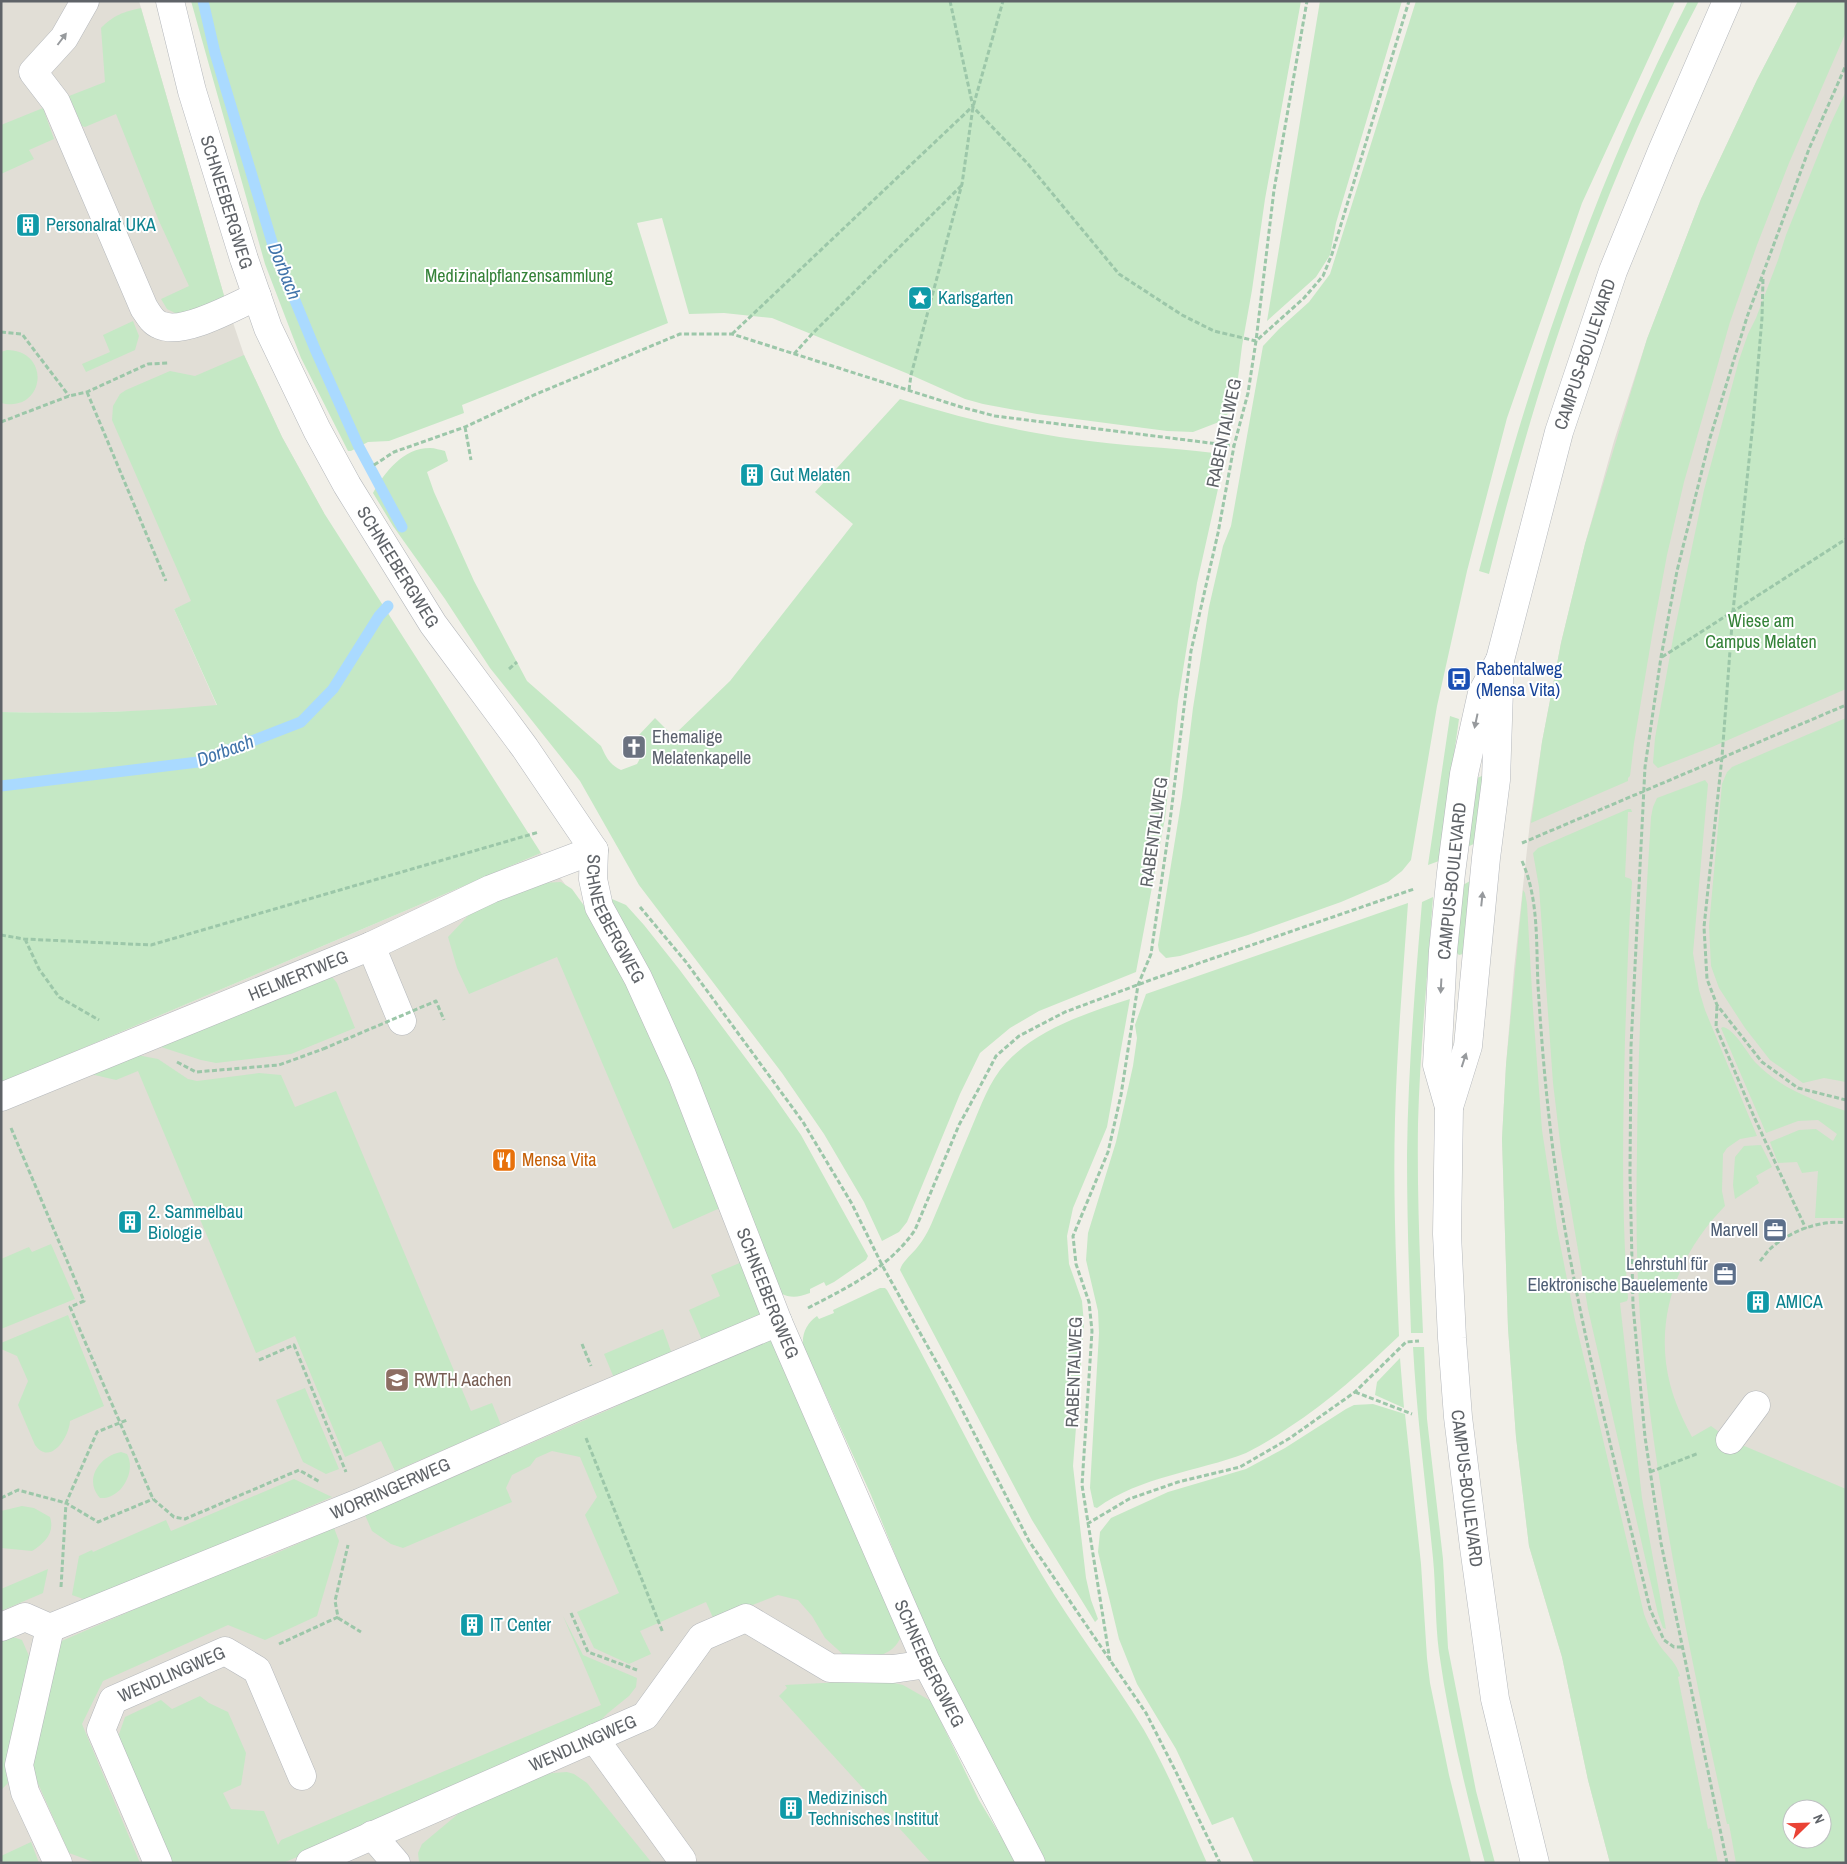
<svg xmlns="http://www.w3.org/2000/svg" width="1847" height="1864" font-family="'Archivo Narrow',sans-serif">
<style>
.education{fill:#e1ded6;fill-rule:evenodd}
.green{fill:#c5e8c5;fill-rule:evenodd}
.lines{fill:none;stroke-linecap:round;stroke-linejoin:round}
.stream{stroke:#aadaff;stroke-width:11}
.minor-casing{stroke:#b5b8bc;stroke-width:29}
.path{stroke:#9cc7a9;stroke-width:3;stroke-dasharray:5 2.5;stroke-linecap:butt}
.minor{stroke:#fff;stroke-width:28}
.path-bridge{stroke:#9cc7a9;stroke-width:3;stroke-dasharray:5 2.5;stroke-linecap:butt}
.oneway{fill:#979a9d}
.labels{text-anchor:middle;stroke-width:4;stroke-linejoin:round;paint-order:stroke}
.street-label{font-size:18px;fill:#5f6368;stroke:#fff}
.culture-label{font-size:18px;fill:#0d838f;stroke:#fff;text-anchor:start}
.park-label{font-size:18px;fill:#348238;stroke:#fff}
.transit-label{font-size:18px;fill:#164399;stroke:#fff;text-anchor:start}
.worship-label{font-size:18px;fill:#5b616d;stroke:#fff;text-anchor:start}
.food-label{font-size:18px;fill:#c56008;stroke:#fff;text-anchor:start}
.service-label{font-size:18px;fill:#4e5e75;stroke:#fff;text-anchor:end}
.education-label{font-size:18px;fill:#785e54;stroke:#fff;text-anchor:start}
.water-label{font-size:19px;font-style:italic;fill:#4174aa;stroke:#fff}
</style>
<rect width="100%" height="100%" fill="#f1efe8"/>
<path class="education" d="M1,1H139L225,299L244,355L282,437L324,513L191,602L174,609L217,706L155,711L48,713L1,712Z
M1798,1H1846V1863H1610L1588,1780L1562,1657L1529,1546L1516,1437L1508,1328L1502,1139L1506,1065L1514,969L1530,822L1542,742L1561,643L1585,544L1614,441L1647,339L1701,199L1757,80ZM1792,1809H1822V1839H1792Z
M541,853L598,927L652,1039L765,1313L1001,1863H1V1083Z"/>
<path class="green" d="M191,1H1301L1265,199L1252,290L1242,346L1237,386L1229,413L1219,422L1193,432L1167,431L1037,414L983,404L965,399L911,375L772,318L724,313L689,314L662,218L637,223L668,323L462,405L464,413L389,441L368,442L351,451H348L301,358L265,264Z
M1320,1H1402L1336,223L1330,255L1316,277L1267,321Z
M1416,1H1675L1582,203L1507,418L1467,571L1437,706L1411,860L1402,871L1388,882L1341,902L1248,935L1180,956L1166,958L1159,951L1158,945L1182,797L1193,708L1209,607L1223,546L1231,526L1263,346L1279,329L1309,302L1330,274Z
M1688,1H1699C1603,182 1538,376 1489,574L1479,571C1530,375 1595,182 1688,1Z
M1798,1H1846V32L1789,163L1757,245L1730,322L1684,482L1667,555L1653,630L1634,743L1630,776L1628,778V781L1531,823L1542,742L1561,643L1585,544L1647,339L1701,199L1757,80Z
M141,8L225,299L179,315L167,309L161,299L189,286L159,221L116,114L85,127L82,126L69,96L105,82L101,28C114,15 123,12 141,8Z
M1846,91V689L1712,747L1658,768L1653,763L1655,738L1674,633L1704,490L1739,360L1748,334L1756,318L1778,260L1786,235L1830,125Z
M43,108L54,139L29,150L34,159L1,174V125Z
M133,321L139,336L135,350L86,372L82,364L110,352L103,335Z
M7,350C53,351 44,414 1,403V352Z
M244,355L282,437L324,513L541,853L1,1083V712C74,714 145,712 217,705L174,609L191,601L112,420L113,406L120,394L126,390L170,371L195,376Z
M900,399C957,417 1015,431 1074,439C1120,446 1167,447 1214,453C1224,456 1223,462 1222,471L1197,583L1178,701L1165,818L1136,972L1039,1011L1010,1028L980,1053L960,1094L907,1222L899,1232L882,1241L864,1202L824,1134L782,1073L639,885L580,781L490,668L445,599L393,526L373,493C385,472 403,448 430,448C435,448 440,450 445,451L448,461L427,472L434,492L474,581L527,681L601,746C606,757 609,764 621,770L637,764C643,754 642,748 638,736L655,718L673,736L730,681L853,524L815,492Z
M1450,716L1459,719L1439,861L1428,865Z
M1846,718V1082L1824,1078L1803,1083L1770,1060L1745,1028L1719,988L1711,966L1709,926L1722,784L1727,772L1732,767Z
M1482,776L1484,778L1476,843L1467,847L1477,778Z
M1705,780L1708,784L1693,953L1699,990L1705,1010L1757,1136L1740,1139L1727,1148L1723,1154L1722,1191L1725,1206C1679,1253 1653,1317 1670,1384C1675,1403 1683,1420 1692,1437L1711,1426L1730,1440L1846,1489V1863H1736L1729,1824H1727C1691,1657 1654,1488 1640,1317C1636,1261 1636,1204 1637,1148C1638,1038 1644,928 1651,817L1653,807L1657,798ZM1792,1809H1822V1839H1792Z
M1628,809H1631L1632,812H1628L1625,877L1631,879L1632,882C1628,934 1627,987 1625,1039C1623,1125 1621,1212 1628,1298L1627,1301L1620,1303L1642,1498L1666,1629L1663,1628L1658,1614L1588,1309L1561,1150L1553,1083L1539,887L1533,853L1538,848Z
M1470,881L1463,954L1459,955L1456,952L1463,885Z
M561,882L572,889L585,907L638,1005L720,1208L673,1229L557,957L469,994L457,968L448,937L479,904L539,883Z
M1523,890L1525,893L1527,904L1533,1009L1542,1130L1557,1228L1575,1320L1644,1614C1648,1625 1653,1636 1660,1646C1668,1657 1677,1663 1680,1676L1678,1677L1708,1829L1711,1828L1718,1863H1610L1588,1780L1562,1657L1529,1546L1516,1437L1508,1328L1502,1139L1506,1065Z
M1433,897C1428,972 1420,1048 1418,1124C1417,1194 1420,1263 1423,1333H1411C1409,1274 1407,1215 1407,1155C1408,1071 1415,986 1422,902Z
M612,899L626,905L644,925L679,969L771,1092L801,1135L868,1256L866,1260L834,1282L826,1286L824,1282L810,1289V1293C798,1297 792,1299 780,1293L610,900Z
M1408,903C1403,975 1397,1047 1395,1119C1393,1191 1396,1264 1399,1336C1363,1370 1330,1401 1288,1428C1275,1437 1261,1446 1246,1453C1197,1472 1141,1476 1097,1508L1094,1507L1090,1488L1099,1333L1098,1311L1086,1260L1088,1233L1116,1142L1133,1066L1137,1038L1135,1025L1146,994Z
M326,976L333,978L337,983L355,1028L291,1054L216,1063L201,1060L158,1046Z
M1130,999L1107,1127L1073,1208L1067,1236L1069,1264L1082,1301L1084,1324L1073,1466L1086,1578L1091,1600L1098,1619L1095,1622L1032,1520L900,1270C902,1262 910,1256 916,1249C923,1241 929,1230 933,1220C946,1190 958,1159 971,1129C981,1106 989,1081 1006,1063C1037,1029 1087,1013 1130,999Z
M1723,1027C1736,1030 1747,1054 1757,1064C1782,1089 1813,1100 1846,1111V1218H1815L1818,1171L1802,1173L1797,1162L1778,1163L1770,1142L1799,1130L1816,1129L1833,1141L1837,1134L1818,1120L1798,1121L1766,1133L1721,1028Z
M137,1055L158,1059L188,1079L197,1081L259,1073L281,1075L295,1107L336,1091L471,1411L492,1403L501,1425L395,1471L381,1441L345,1457L295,1336L256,1353L138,1071L116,1080L86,1073Z
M1761,1145L1772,1167L1756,1176L1759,1183L1735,1199L1733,1185L1735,1157L1744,1146Z
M51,1244L75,1299L1,1329V1259L29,1247L32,1252Z
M742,1262L765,1313L702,1340L689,1310L720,1296L711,1275Z
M880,1288H885L887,1290C940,1384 986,1482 1042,1575C1074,1629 1112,1677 1144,1730C1168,1772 1187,1818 1207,1863H1043L931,1643L871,1495L803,1345C802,1333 807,1323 817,1316L819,1319L834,1313L833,1310Z
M68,1315L104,1406L70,1421C69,1438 50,1466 35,1445L18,1405L28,1381L17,1356L1,1349V1343Z
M663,1329L672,1354L614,1378L604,1354Z
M775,1337L902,1634C893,1659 871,1657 848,1659L825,1638L812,1616L798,1600L778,1595L714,1620L706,1602L640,1631L651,1654L629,1664L594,1648L577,1612L619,1593L585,1515L597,1497L580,1457L552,1451L536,1458L530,1466L512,1475L506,1488L512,1502L403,1548L391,1544L372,1531L365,1515L613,1408L653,1388Z
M1413,1347H1424L1427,1419L1443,1559L1448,1648L1476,1791L1495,1863H1485C1466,1793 1449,1723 1439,1652C1435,1621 1436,1589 1433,1558C1426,1488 1417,1418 1413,1347Z
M1400,1358L1404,1408L1375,1395L1377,1382Z
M305,1388L339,1469L326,1474L303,1462L276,1400Z
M1373,1404L1405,1414L1421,1564L1427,1658L1430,1683L1449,1775L1471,1863H1254L1233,1817L1212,1825L1176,1749L1137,1684L1119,1639L1098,1552L1100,1532L1111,1518L1168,1492L1246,1469L1285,1448L1346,1409L1354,1405Z
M121,1452L127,1454C137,1472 120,1500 100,1498C83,1479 100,1456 121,1452Z
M294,1479L332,1497L89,1601L72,1595L79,1556L92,1550L93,1552L166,1520L171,1531Z
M22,1506L34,1508L50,1517C55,1533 45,1543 32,1551L1,1548V1511Z
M334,1528L339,1541L317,1616L265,1640L228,1625L103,1681L82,1724L140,1863H96L69,1853L28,1761L57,1643L253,1558L263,1559Z
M48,1569L43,1593L1,1611V1589Z
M563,1616L583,1655L637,1678L636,1687L629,1696L608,1713L589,1732L283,1863H172L118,1737L125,1717L161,1700L172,1709L200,1696L209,1703L228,1712L246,1753L241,1785L223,1793L231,1809L264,1811L278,1845L281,1840L601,1705Z
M10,1636L22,1640L33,1665L6,1774L8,1783L1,1790V1639Z
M881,1680L903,1685L931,1701L979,1800L1017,1863H931L779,1696L787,1688L785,1685Z
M567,1772L574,1774L587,1783L652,1863L419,1862L418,1853L422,1844L464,1809L545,1775L552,1773Z
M31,1842L39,1863H1V1856Z"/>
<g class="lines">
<path class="stream" d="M203,1L215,53L275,252L315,349L359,447L402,527
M1,786L198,762L301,722L333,689L379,616L388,606"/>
<defs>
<g id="minor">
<path d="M85,1L64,38L33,72L56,102L144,308C149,315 152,322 160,325C183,336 235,306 257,296"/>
<path id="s1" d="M170,1L192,91L244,259L268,328L317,430L347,485L433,624L525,748L594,850L593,879L599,907L638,978L682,1075L778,1322L927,1664L1031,1863"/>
<path id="s2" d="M1500,660L1482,693L1464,774L1451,873L1443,951L1437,1065L1449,1107L1447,1234L1452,1338L1458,1417L1474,1547L1495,1699L1535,1863"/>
<path d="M371,946L402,1021"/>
<path id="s3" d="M1,1097L371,946L491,889L594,850"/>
<path id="s4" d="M1449,1107L1468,1046L1486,858L1496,780L1500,660L1559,432L1613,271L1662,151L1727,1"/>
<path d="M1730,1440L1756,1405"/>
<path id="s5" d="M1,1627L25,1617L50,1628L359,1503L574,1408L778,1322"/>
<path d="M50,1628L19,1765L25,1792L58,1863"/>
<path d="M594,1738L682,1860"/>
<path d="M372,1835L396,1863"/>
<path id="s6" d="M158,1863L101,1730L113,1700L225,1651L257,1670L302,1776"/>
<path id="s7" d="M310,1863L645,1716L702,1637L746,1618L830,1668L893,1669L927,1664"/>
</g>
</defs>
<use href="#minor" class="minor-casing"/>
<path class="path" d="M950,1L973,107L1028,164L1119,274L1182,315L1214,331L1256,341L1304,298L1323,276L1332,254L1409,1
M1763,279L1762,318L1753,423L1733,611L1722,757L1704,927L1707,979L1717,1005L1762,1062L1798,1088L1846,1100
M1,332L22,334L69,396
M732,334L972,107
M794,354L812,334L961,186
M909,390L911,375L962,184L973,107L1003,1
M87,392L166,581
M1,422L69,396L87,392L148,364L169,363
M465,427L471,460
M374,465L394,452L465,427L534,395L680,334H732L961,407L995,416L1234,446
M1662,657L1846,539
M509,669L517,662
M1522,843L1846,705
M1522,861C1539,899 1536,944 1538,985C1541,1034 1545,1084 1551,1134C1570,1294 1613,1452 1650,1609L1664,1640L1674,1647H1682
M640,907L686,962L803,1122L852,1204L882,1265L951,1388L1029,1541L1146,1713L1175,1770L1220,1863
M1,935L24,939L151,945L539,832
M25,939L39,969L59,997L99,1020
M1717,1006L1716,1027L1755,1119L1806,1229
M177,1062L196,1072L279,1065L323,1049
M11,1128L84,1301L70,1307L153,1499L174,1517L185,1519L299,1470L320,1482
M1760,1261C1763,1258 1766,1253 1770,1249C1788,1232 1821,1219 1846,1223
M808,1308C848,1287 889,1268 915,1230L959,1125L984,1079L996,1056L1019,1036L1065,1012L1156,978L1414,889
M582,1344L591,1366
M259,1360L294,1345L346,1472
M1355,1392L1412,1414
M586,1438L663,1633
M1650,1472L1699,1453
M1,1498L18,1490L66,1503L97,1432L127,1420
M1087,1524L1129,1499L1178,1482L1240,1467L1290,1438L1355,1392L1406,1342L1419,1341
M61,1587L66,1503L98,1522L153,1499
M571,1613L588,1652L637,1670
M338,1618L361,1632
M279,1644L338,1617L335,1601L348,1545
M1110,1661L1082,1485L1092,1331L1089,1302L1076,1264L1073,1236L1108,1152L1121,1095L1138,985L1151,954L1169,829L1191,651L1218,533L1234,446L1248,393L1256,341L1274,190L1307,1
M1727,1863L1661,1543L1645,1437L1633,1305L1630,1174L1631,1046L1645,767L1661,657L1677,571L1710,438L1747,317L1809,149L1846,65"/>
<use href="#minor" class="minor"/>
<path class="path-bridge" d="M323,1049L436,1001L444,1020"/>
</g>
<defs><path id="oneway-solid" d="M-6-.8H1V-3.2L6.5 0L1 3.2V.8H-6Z" transform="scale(1.25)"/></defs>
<g class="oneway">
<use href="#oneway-solid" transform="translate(62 39) rotate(-53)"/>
<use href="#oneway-solid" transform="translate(1476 721) rotate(102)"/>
<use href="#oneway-solid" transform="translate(1482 899) rotate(-84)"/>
<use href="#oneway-solid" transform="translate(1441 986) rotate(93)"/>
<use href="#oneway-solid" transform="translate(1464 1060) rotate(-72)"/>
</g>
<defs>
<symbol id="building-square" viewBox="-11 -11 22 22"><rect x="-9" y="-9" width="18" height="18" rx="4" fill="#0f9aa8" stroke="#fff"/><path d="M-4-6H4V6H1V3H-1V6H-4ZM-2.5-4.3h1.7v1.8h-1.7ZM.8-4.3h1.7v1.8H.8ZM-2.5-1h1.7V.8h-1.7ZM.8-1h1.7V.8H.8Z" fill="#fff"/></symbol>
<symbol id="sight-square" viewBox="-11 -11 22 22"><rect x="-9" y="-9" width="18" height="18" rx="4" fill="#0f9aa8" stroke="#fff"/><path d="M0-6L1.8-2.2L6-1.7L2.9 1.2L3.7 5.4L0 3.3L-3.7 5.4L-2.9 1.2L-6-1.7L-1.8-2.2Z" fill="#fff"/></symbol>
<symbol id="bus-square" viewBox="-11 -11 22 22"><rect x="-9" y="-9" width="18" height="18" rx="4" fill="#1a4fb4" stroke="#fff"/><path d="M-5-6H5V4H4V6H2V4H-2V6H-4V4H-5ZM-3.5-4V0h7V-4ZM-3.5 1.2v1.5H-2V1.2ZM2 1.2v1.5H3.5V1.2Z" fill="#fff"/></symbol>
<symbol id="church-square" viewBox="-11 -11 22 22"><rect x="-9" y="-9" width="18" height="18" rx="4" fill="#6b7280" stroke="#fff"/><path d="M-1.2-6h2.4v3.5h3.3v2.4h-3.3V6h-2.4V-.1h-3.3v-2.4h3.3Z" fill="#fff"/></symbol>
<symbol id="restaurant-square" viewBox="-11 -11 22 22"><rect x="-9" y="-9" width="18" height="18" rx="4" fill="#e8710a" stroke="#fff"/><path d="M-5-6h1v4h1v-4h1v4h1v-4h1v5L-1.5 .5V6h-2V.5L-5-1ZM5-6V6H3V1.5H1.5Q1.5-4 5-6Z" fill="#fff"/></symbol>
<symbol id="office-square" viewBox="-11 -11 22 22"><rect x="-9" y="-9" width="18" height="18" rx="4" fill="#5c6f8a" stroke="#fff"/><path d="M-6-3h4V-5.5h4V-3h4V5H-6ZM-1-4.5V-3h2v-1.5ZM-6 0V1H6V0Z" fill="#fff"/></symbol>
<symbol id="university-square" viewBox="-11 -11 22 22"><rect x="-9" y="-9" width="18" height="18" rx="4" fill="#8d6e63" stroke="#fff"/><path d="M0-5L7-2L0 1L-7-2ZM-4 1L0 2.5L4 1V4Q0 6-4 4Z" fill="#fff"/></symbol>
</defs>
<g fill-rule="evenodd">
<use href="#building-square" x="14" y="211" width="28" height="28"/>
<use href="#sight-square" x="906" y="284" width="28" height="28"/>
<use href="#building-square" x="738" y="461" width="28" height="28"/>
<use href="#bus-square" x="1445" y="665" width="28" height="28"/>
<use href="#church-square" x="620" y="733" width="28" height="28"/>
<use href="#restaurant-square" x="490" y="1146" width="28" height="28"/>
<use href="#building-square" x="116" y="1208" width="28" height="28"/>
<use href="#office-square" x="1761" y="1216" width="28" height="28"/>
<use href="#office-square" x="1711" y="1260" width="28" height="28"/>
<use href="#building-square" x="1744" y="1288" width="28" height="28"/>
<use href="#university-square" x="383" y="1366" width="28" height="28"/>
<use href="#building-square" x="458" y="1611" width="28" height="28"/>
<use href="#building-square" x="777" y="1794" width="28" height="28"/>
</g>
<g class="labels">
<g class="street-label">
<text dy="6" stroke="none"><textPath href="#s1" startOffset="209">SCHNEEBERGWEG</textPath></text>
<text dy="6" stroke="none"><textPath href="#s4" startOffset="769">CAMPUS-BOULEVARD</textPath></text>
<text transform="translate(1224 433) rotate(-78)" y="6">RABENTALWEG</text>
<text dy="6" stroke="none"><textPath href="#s1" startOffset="614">SCHNEEBERGWEG</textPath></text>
<text transform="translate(1154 832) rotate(-82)" y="6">RABENTALWEG</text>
<text transform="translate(1452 881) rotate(-84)" y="6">CAMPUS-BOULEVARD</text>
<text dy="6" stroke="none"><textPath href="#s1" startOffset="1032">SCHNEEBERGWEG</textPath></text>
<text dy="6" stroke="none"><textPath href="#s3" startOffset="321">HELMERTWEG</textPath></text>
<text dy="6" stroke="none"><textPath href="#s1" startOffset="1438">SCHNEEBERGWEG</textPath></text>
<text transform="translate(1074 1372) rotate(-88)" y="6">RABENTALWEG</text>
<text dy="6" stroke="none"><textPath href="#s5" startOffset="421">WORRINGERWEG</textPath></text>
<text dy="6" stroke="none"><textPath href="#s2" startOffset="839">CAMPUS-BOULEVARD</textPath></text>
<text dy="6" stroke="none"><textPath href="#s1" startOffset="1842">SCHNEEBERGWEG</textPath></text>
<text dy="6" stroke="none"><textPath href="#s6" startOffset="241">WENDLINGWEG</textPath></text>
<text dy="6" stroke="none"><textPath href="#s7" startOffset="298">WENDLINGWEG</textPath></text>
</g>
<g class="culture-label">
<text x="46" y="231">Personalrat UKA</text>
<text x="938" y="304">Karlsgarten</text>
<text x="770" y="481">Gut Melaten</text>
<text x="148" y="1218">2. Sammelbau<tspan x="148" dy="21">Biologie</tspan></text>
<text x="1776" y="1308">AMICA</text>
<text x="490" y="1631">IT Center</text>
<text x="808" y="1804">Medizinisch<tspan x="808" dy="21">Technisches Institut</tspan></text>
</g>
<g class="park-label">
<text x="519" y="282">Medizinalpflanzensammlung</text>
<text x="1761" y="627">Wiese am<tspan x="1761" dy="21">Campus Melaten</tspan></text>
</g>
<g class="transit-label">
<text x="1476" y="675">Rabentalweg<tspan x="1476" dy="21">(Mensa Vita)</tspan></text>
</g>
<g class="worship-label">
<text x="652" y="743">Ehemalige<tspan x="652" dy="21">Melatenkapelle</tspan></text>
</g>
<g class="food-label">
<text x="522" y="1166">Mensa Vita</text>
</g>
<g class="service-label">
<text x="1758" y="1236">Marvell</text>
<text x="1708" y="1270">Lehrstuhl für<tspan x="1708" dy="21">Elektronische Bauelemente</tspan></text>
</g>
<g class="education-label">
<text x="414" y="1386">RWTH Aachen</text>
</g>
<g class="water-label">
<text transform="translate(285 271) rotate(68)" y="7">Dorbach</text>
<text transform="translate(225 750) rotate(-20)" y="7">Dorbach</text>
</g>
</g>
<rect width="1847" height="1864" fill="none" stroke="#5f6368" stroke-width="5"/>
<g transform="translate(1807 1824) rotate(67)"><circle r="24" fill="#ffffff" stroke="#bfc1c3"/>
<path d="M0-4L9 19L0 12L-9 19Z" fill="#ea4335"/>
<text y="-8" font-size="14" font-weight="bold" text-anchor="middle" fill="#5f6368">N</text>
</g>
</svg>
